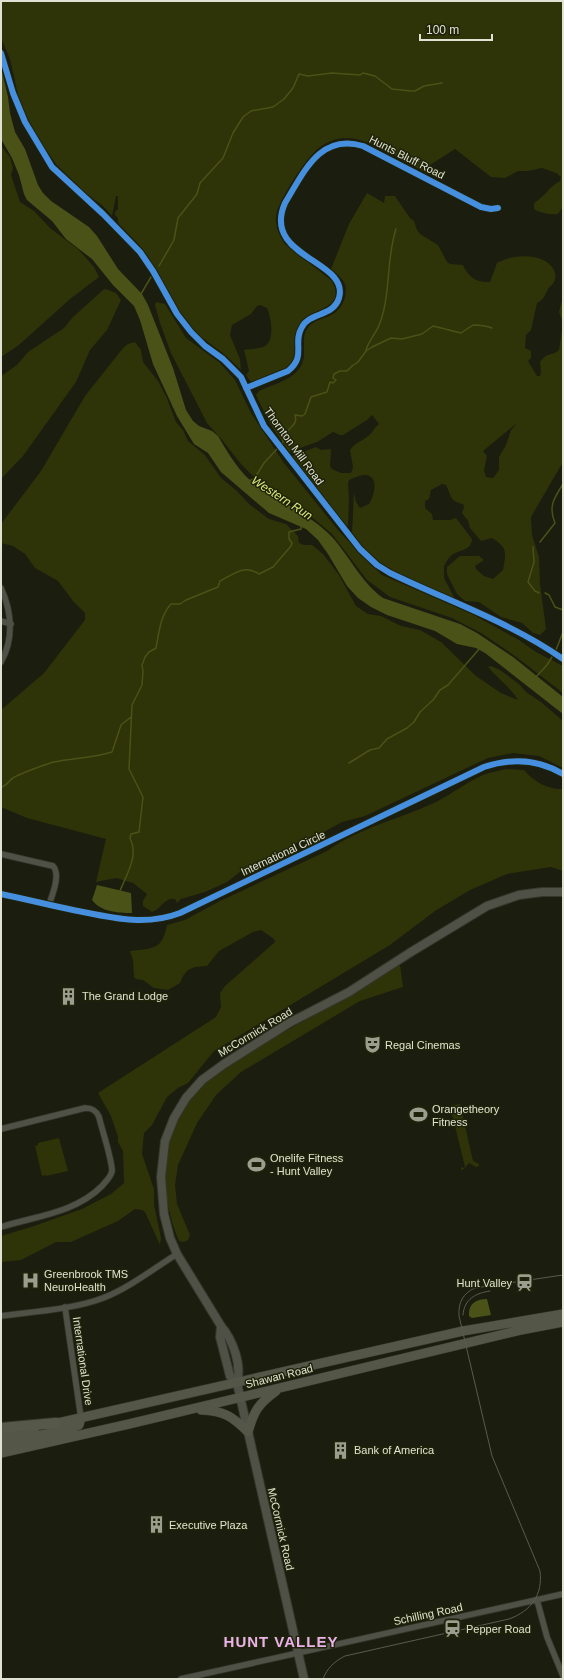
<svg xmlns="http://www.w3.org/2000/svg" width="564" height="1680" font-family="Arial,sans-serif">
<style>
.green{fill:#2f3308;fill-rule:evenodd}
.water{fill:#4b5218}
.lines{fill:none;stroke-linecap:round;stroke-linejoin:round}
.stream{stroke:#4b5218;stroke-width:1.5}
.minor-casing{stroke:#35372d;stroke-width:7}
.secondary-casing{stroke:#35372d;stroke-width:10}
.primary-casing{stroke:#35372d;stroke-width:10}
.motorway-casing{stroke:#35372d;stroke-width:12}
.minor{stroke:#4f5146;stroke-width:5.5}
.secondary{stroke:#4f5146;stroke-width:8}
.primary{stroke:#545648;stroke-width:9}
.motorway{stroke:#56594a;stroke-width:10}
.tram{stroke:#5a5b51;stroke-width:1}
.cycleway-casing{stroke:#1f2309;stroke-width:8}
.cycleway{stroke:#468fdf;stroke-width:6}
.labels{text-anchor:middle;stroke-width:3;stroke-linejoin:round;paint-order:stroke}
.street-label{font-size:11px;fill:#e0e3d3;stroke:#1f2309}
.poi-label{font-size:11px;fill:#e0e3d3;stroke:#1f2309;text-anchor:start}
.water-label{font-size:12px;font-style:italic;fill:#dcec7e;stroke:#1f2309}
.district-label{font-size:15px;font-weight:bold;letter-spacing:1px;fill:#ebb2ec;stroke:#1f2309}
</style>
<rect width="100%" height="100%" fill="#1b1d0f"/>
<path class="green" d="M1,1H563L562,208L558,214C552,215 539,213 534,209V203C544,197 550,186 560,181L561,177L556,173L542,168L528,171H518L505,178L491,177L455,149L430,165L428,174C407,163 369,137 345,138C336,138 327,142 320,147C307,156 278,201 276,216C275,226 279,236 285,244L332,281C347,309 313,308 302,321C290,335 302,355 289,368C283,374 264,379 255,383L250,381L246,375L249,371L244,350C249,349 257,349 263,347C276,342 271,317 267,308L260,305L257,306L251,314L232,325L230,335L240,359L241,370L224,354L204,339L202,341L178,313L156,272L139,248L140,246L118,223V218L115,215V212L118,209V196H116L112,216L103,206L84,192L56,164L40,142L25,118L19,99L10,59L1,38Z
M1,146L10,157L13,168L11,175L20,202L34,211L50,228L79,250L94,267L99,277L70,299L19,345L1,357Z
M367,193L384,203L385,196H395L410,218L414,221L417,230L420,234L438,245L447,262L450,264L463,265C468,277 477,283 490,282L497,263C512,254 545,252 554,270C555,272 556,276 555,279C555,283 550,286 548,289C544,296 545,299 537,303L531,330L526,335L525,348L531,351V358L528,361L537,376H540L541,372L540,362C548,351 551,357 559,350L563,323L559,312L563,296V462L531,517L532,535L539,557L540,584L546,629L540,635L533,633L522,623L501,617L479,602L465,601L457,594L447,574V567L460,556H479L484,560L475,566L476,569L484,576L493,579L503,570C506,552 508,548 492,538L481,541L470,528L468,521L462,513L464,507L463,504C450,502 451,495 446,485L442,484L431,490L429,499L425,501V508L432,514L433,520H450L456,518L472,539C471,552 458,549 451,556C448,558 446,563 444,566V578L456,601L385,567L358,543L352,533L354,492L356,502L360,508L369,504C374,496 380,476 365,475C360,475 354,478 349,480L348,483L349,500L348,526L342,523L292,456L316,447L321,450L331,449L330,466L332,469L341,473H351L353,467L350,450C357,441 361,442 368,436C373,433 374,427 379,424L372,415L367,420L343,435H340L333,432L317,442L289,452L269,422L256,395L259,391C279,382 306,377 304,350C304,343 303,335 307,329C312,320 325,319 333,314C343,308 349,293 344,282C341,277 336,273 331,269L349,224ZM517,423L511,430L506,445L499,457V470L493,478L486,477L484,470L487,456L483,451Z
M106,289L116,293L121,300L107,330L90,350L76,382L23,456L1,479V376L17,365L28,352L64,328L73,317L103,290Z
M156,302L165,304L186,338L220,363L235,380L251,413L284,463L338,530L368,562L382,575L472,614L519,640L536,652L563,666V693L515,656L481,633L452,618L390,597L367,580L332,534L301,508L258,481L241,464L222,440L207,423L171,353L160,323L155,305Z
M135,342L141,350L143,362L158,381L166,396L176,422L183,430L188,441L205,455L221,478L237,491L249,504L269,519L286,524L298,536L299,543L304,545H312L323,554L339,575L356,606L368,614L381,616L401,626L420,630L441,642L476,676L501,693L518,700C511,688 498,679 488,667L491,666L500,670L519,684L526,692L541,702L563,721V768L539,756L513,753L488,758L365,816L342,822L322,833L294,844L276,858L241,871L227,882L205,892L181,899L177,903L175,899C164,897 162,909 152,912L143,906V901L147,894L133,883L116,878L96,882L106,839L27,818L1,807V710L44,673L85,620V613L73,601L58,581L35,568L25,554L13,546L1,543V524L41,471L85,396L123,348L128,344Z
M506,769L524,770C533,781 548,790 563,789V871L551,867L507,874L470,890L435,911L390,945L214,1051L188,1083L178,1088L167,1097L152,1125L144,1133L142,1154L154,1189V1205L161,1238L160,1245L145,1212L142,1210L135,1209L118,1221L71,1242H56L21,1260L1,1262V1236L34,1226L82,1209L111,1194L124,1183L123,1151L118,1142V1137L111,1116L98,1093L216,1017L221,1007L220,993L225,986L275,942L274,939L261,930L253,932L219,951L207,966L195,967L188,970L183,976L180,983L168,990L154,988L143,980L136,979L134,977L133,960L130,951C154,948 162,950 167,925L185,920L220,901L327,851C360,827 401,819 438,801C453,793 467,782 483,775C490,772 499,771 506,769Z
M400,965L403,987L360,1001L241,1072L216,1095L197,1123L178,1165L175,1185L177,1204L190,1235L188,1240L184,1242L179,1241C158,1192 158,1124 200,1086C206,1080 214,1076 220,1072C240,1058 261,1045 282,1033C322,1011 361,989 400,965Z
M460,1104L473,1161L479,1164V1166L476,1167L469,1163L464,1169L461,1170V1167L464,1168L465,1167L450,1106Z
M59,1138L68,1171L46,1176V1175L42,1176L35,1146L38,1145V1143Z"/>
<path class="water" d="M1,67L8,97L10,113L15,132L25,149L38,185L43,193L51,201L89,227L97,236L118,269L142,294L148,305L173,368L186,410L193,421L199,426L212,431L218,436C228,453 240,474 257,486C282,503 311,515 332,537C350,557 361,582 383,598L460,624L477,633L513,657L563,697V714L485,653L476,648L457,644L435,631L387,615L371,607L358,598L347,586L328,554L318,540L306,529L269,513L221,472L208,453L194,444L177,416L153,364L140,320L134,306L113,285L92,259L66,239L52,221L27,200L24,194L19,175L12,158L1,139Z
M97,885L131,893L132,913C118,913 101,912 92,900Z
M487,1299L491,1315L472,1318L469,1316C468,1304 476,1299 487,1299Z"/>
<g class="lines">
<path class="stream" d="M159,266L174,240L178,218L197,194L200,183L223,158L233,133L243,117L251,111L273,107L284,99L293,88L299,74L308,76L332,73L360,75L363,73L375,76L392,89L411,91H415L424,86L442,83
M141,294L151,277
M366,350C369,340 377,332 380,323C391,293 386,259 396,229
M282,445C283,441 284,435 287,432C291,426 298,424 295,415L302,416L305,414L311,397L327,392L330,382L333,383L336,380L333,378L334,374L340,371H347L352,366L358,362L366,351L372,347L391,338L402,339L422,334L433,326L461,333L473,325C479,325 487,326 492,328
M248,481L254,479L264,463L277,449
M540,542L555,523C548,507 554,498 563,484
M533,547L534,562L528,582L535,591L539,593
M545,593L549,595L555,607L563,610
M556,650L563,632
M536,677L547,665L552,657
M349,763L370,750L379,748L387,739L407,728L414,722L420,712L433,700L440,690L448,685L480,648
M1,787C7,786 8,781 13,778C19,774 46,764 54,762C73,758 93,758 112,752L121,725L131,717
M120,891C127,873 139,856 130,838L131,834L139,832L143,797L129,769L132,705L142,685L143,671L142,665L145,657L149,652L156,648C159,633 160,616 171,604H180L186,600L218,587L220,581C234,574 244,564 259,574L273,567L291,546L292,543L289,539V532L301,529V525"/>
<defs>
<path id="minor" d="M1,53L13,93L25,122L52,167L103,214L140,252L153,271L177,314L191,332L205,346L223,359L241,377L264,426L360,549L377,565L390,573C448,601 510,622 563,659
M246,388L288,371C307,356 292,343 302,327C310,312 333,317 339,298C350,260 261,258 285,203C304,172 320,133 363,146L481,207L491,209L498,208
M1,588C12,612 14,639 1,662
M1,621L11,624
M1,854L53,866C61,875 52,895 49,905
M1,894C25,899 49,905 73,910C109,917 144,927 180,913L484,767C511,758 538,759 563,774
M1,1129L85,1108C92,1108 96,1110 99,1117C102,1130 112,1159 112,1171C111,1177 106,1181 102,1186C75,1213 36,1216 1,1227
M65,1307L81,1418
M1,1316C31,1312 75,1309 103,1298C129,1288 153,1269 177,1254
M537,1600L547,1637L563,1676
M181,1679L563,1594"/>
<path id="secondary" d="M221,1326L220,1337L230,1376L237,1383
M304,1679L237,1383C242,1365 233,1340 221,1326L177,1254L170,1238L164,1214L161,1177L165,1141L174,1118L186,1098L202,1080L224,1064L289,1023L349,992L411,952L487,906L519,895L542,892H563"/>
<path id="primary" d="M201,1410C224,1411 232,1416 248,1432C254,1411 258,1404 276,1391
M49,1425L463,1331L563,1314
M1,1435L35,1428
M1,1444L73,1428L79,1425L81,1418
M1,1453L129,1424L521,1330L563,1322"/>
<path id="motorway" d="M1,1428L56,1423"/>
</defs>
<use href="#minor" class="minor-casing"/>
<use href="#secondary" class="secondary-casing"/>
<use href="#primary" class="primary-casing"/>
<use href="#motorway" class="motorway-casing"/>
<use href="#minor" class="minor"/>
<use href="#secondary" class="secondary"/>
<use href="#primary" class="primary"/>
<use href="#motorway" class="motorway"/>
<path class="tram" d="M463,1315C464,1299 476,1293 490,1291
M323,1679C327,1668 335,1661 345,1656L509,1619C531,1611 543,1595 540,1571L492,1456L459,1316C458,1303 463,1293 475,1288L563,1275"/>
<defs>
<path id="cycleway" d="M1,53L13,93L25,122L52,167L103,214L140,252L153,271L177,314L191,332L205,346L223,359L241,377L264,426L360,549L377,565L390,573C448,601 510,622 563,659
M246,388L288,371C307,356 292,343 302,327C310,312 333,317 339,298C350,260 261,258 285,203C304,172 320,133 363,146L481,207L491,209L498,208
M1,894C25,899 49,905 73,910C109,917 144,927 180,913L484,767C511,758 538,759 563,774"/>
</defs>
<use href="#cycleway" class="cycleway-casing"/>
<use href="#cycleway" class="cycleway"/>
</g>
<defs>
<symbol id="building-bare" viewBox="-9 -9 18 18"><path d="M-4-6H4V6H1V3H-1V6H-4ZM-2.5-4.3h1.7v1.8h-1.7ZM.8-4.3h1.7v1.8H.8ZM-2.5-1h1.7V.8h-1.7ZM.8-1h1.7V.8H.8Z" fill="#9b9e8e" stroke="#1f2309" stroke-width="2.5" paint-order="stroke"/></symbol>
<symbol id="theatre-bare" viewBox="-9 -9 18 18"><path d="M-5-5.5Q0-4 5-5.5V0Q5 5 0 6Q-5 5-5 0ZM-3.3-2.5H-1v1.5H-3.3ZM1-2.5H3.3v1.5H1ZM-2.8 1Q0 5.5 2.8 1Z" fill="#9b9e8e" stroke="#1f2309" stroke-width="2.5" paint-order="stroke"/></symbol>
<symbol id="stadium-bare" viewBox="-9 -9 18 18"><path d="M0-5a6.5 5 0 1 0 0 10a6.5 5 0 1 0 0-10ZM-3.5-1.8h7v3.6h-7Z" fill="#9b9e8e" stroke="#1f2309" stroke-width="2.5" paint-order="stroke"/></symbol>
<symbol id="hospital-bare" viewBox="-9 -9 18 18"><path d="M-5-5h3v3.5h4V-5h3V5h-3V1.5h-4V5h-3Z" fill="#9b9e8e" stroke="#1f2309" stroke-width="2.5" paint-order="stroke"/></symbol>
<symbol id="station-bare" viewBox="-9 -9 18 18"><path d="M-3-6H3Q5-6 5-4V2Q5 4 3 4L4.5 6H3L1.5 4h-3L-3 6H-4.5L-3 4Q-5 4-5 2V-4Q-5-6-3-6ZM-3.5-4v3h7v-3ZM-3.5 1v1.5H-2V1ZM2 1v1.5H3.5V1Z" fill="#9b9e8e" stroke="#1f2309" stroke-width="2.5" paint-order="stroke"/></symbol>
</defs>
<g fill-rule="evenodd">
<use href="#building-bare" x="56" y="984" width="25" height="25"/>
<use href="#theatre-bare" x="360" y="1032" width="25" height="25"/>
<use href="#stadium-bare" x="406" y="1102" width="25" height="25"/>
<use href="#stadium-bare" x="244" y="1152" width="25" height="25"/>
<use href="#hospital-bare" x="18" y="1268" width="25" height="25"/>
<use href="#station-bare" x="512" y="1270" width="25" height="25"/>
<use href="#building-bare" x="328" y="1438" width="25" height="25"/>
<use href="#building-bare" x="144" y="1512" width="25" height="25"/>
<use href="#station-bare" x="440" y="1616" width="25" height="25"/>
</g>
<g class="labels">
<g class="street-label">
<text transform="translate(407 157) rotate(27)" y="4">Hunts Bluff Road</text>
<text transform="translate(294 446) rotate(54)" y="4">Thornton Mill Road</text>
<text transform="translate(283 853) rotate(-25)" y="4">International Circle</text>
<text transform="translate(255 1032) rotate(-31)" y="4">McCormick Road</text>
<text transform="translate(83 1361) rotate(82)" y="4">International Drive</text>
<text transform="translate(279 1376) rotate(-14)" y="4">Shawan Road</text>
<text transform="translate(281 1529) rotate(77)" y="4">McCormick Road</text>
<text transform="translate(428 1614) rotate(-12)" y="4">Schilling Road</text>
</g>
<g class="poi-label">
<text x="82" y="1000">The Grand Lodge</text>
<text x="385" y="1049">Regal Cinemas</text>
<text x="432" y="1113">Orangetheory<tspan x="432" dy="13">Fitness</tspan></text>
<text x="270" y="1162">Onelife Fitness<tspan x="270" dy="13">- Hunt Valley</tspan></text>
<text x="44" y="1278">Greenbrook TMS<tspan x="44" dy="13">NeuroHealth</tspan></text>
<text x="512" y="1287" text-anchor="end">Hunt Valley</text>
<text x="354" y="1454">Bank of America</text>
<text x="169" y="1529">Executive Plaza</text>
<text x="466" y="1633">Pepper Road</text>
</g>
<g class="water-label">
<text transform="translate(282 498) rotate(33)" y="4">Western Run</text>
</g>
<g class="district-label">
<text x="281" y="1647">HUNT VALLEY</text>
</g>
</g>
<rect width="564" height="1680" fill="none" stroke="#e0e3d3" stroke-width="4"/>
<path d="M420 34v6h72v-6" fill="none" stroke="#e0e3d3" stroke-width="2"/>
<text x="426" y="34" font-size="12" fill="#e0e3d3" stroke="#1f2309" stroke-width="3" paint-order="stroke">100 m</text>
</svg>
